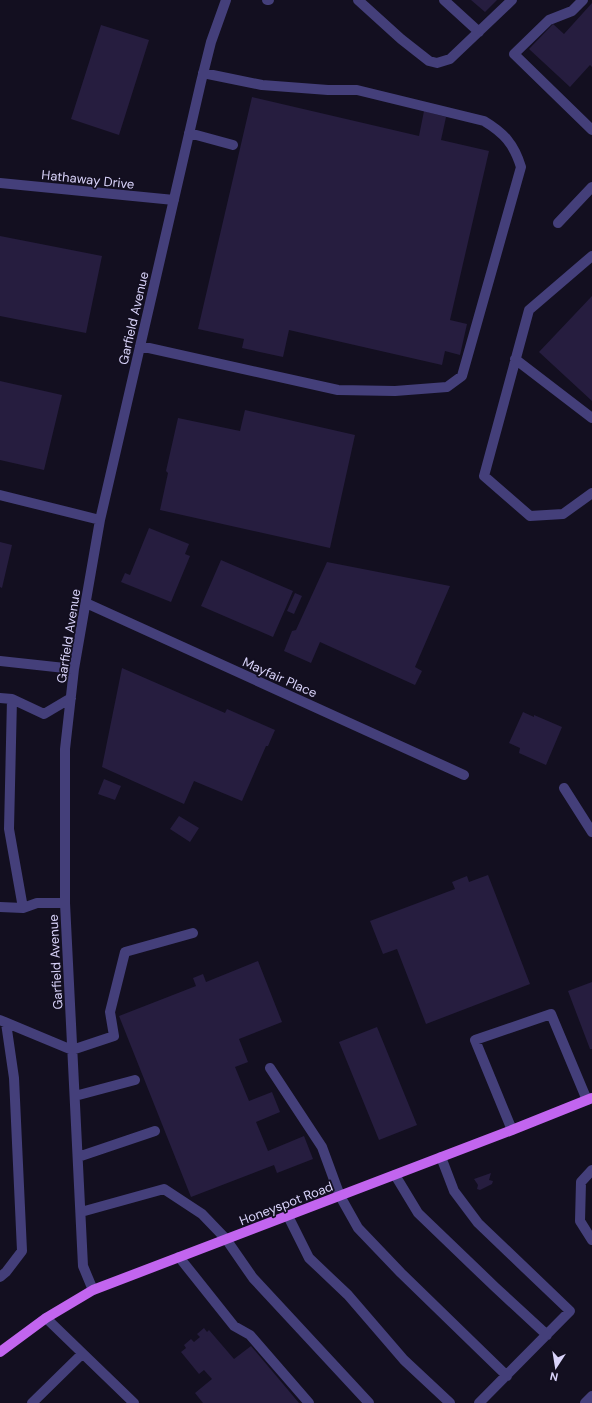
<svg xmlns="http://www.w3.org/2000/svg" width="592" height="1403" font-family="'DM Sans',sans-serif">
<style>
.building{fill:#261d3f}
.lines{fill:none;stroke-linecap:round;stroke-linejoin:round}
.minor{stroke:#443f7a;stroke-width:10}
.major{stroke:#c265ef;stroke-width:10}
.labels{text-anchor:middle;stroke-width:3.5;stroke-linejoin:round;paint-order:stroke}
.street-label{font-size:13px;fill:#d9d3fa;stroke:#130f20}
</style>
<rect width="100%" height="100%" fill="#130f20"/>
<path class="building" d="M471,0H497L485,12Z
M592,3V67L590,65L570,87L529,49L553,24L564,34Z
M101,25L149,40L119,135L71,119Z
M252,97L419,136L424,111L446,117L441,140L489,151L450,320L467,324L460,355L445,351L442,365L289,330L283,357L242,348L244,339L198,329Z
M0,236L102,256L86,333L0,316Z
M592,296V401L539,352Z
M0,381L62,395L44,470L0,460Z
M245,410L355,435L330,548L160,510L168,473L166,471L178,418L240,431Z
M149,528L189,544L185,554L190,556L171,602L121,582L125,573L130,575Z
M0,542L12,545L2,588L0,587Z
M221,560L293,591L273,637L201,606Z
M327,562L450,586L415,667L422,671L415,685L320,642L311,663L284,651L292,631L296,630Z
M295,593L302,596L294,614L287,611Z
M122,668L225,713L227,709L275,730L268,746H266L242,801L194,781L184,804L102,767Z
M523,712L534,717V715L562,727L546,765L519,753L520,748L509,743Z
M104,779L121,786L115,800L98,794Z
M179,816L199,828L190,842L170,829Z
M488,875L530,984L426,1024L397,949L383,954L370,921L455,889L452,882L467,876L469,882Z
M258,961L282,1022L239,1039L248,1062L235,1067L249,1101L272,1092L280,1112L256,1122L268,1151L304,1136L313,1159L277,1173L274,1165L191,1197L119,1016L196,986L193,978L203,974L206,982Z
M592,982V1049H590L568,991Z
M377,1027L417,1125L379,1140L339,1042Z
M491,1173L489,1180L493,1181L492,1184L480,1190L477,1189L478,1185L474,1179Z
M204,1328L207,1332L209,1330L234,1359L251,1346L299,1403H203L195,1393L212,1379L204,1370L199,1374L181,1352L186,1348L184,1345L191,1339L194,1342L200,1337L197,1334Z"/>
<g class="lines">
<path class="minor" d="M267,0H269
M358,0L401,39L429,61L437,63L450,59L512,0
M444,0L479,32
M583,0L572,11L549,20L514,54L592,130
M189,133L233,145
M0,183L174,200
M558,223L592,187
M592,256L529,310L484,476L530,516L563,514L592,493
M140,346L338,390L395,391L447,387L462,376L521,167C514,144 504,133 484,121L357,90H328L262,85L203,73
M515,359L592,418
M0,495L100,520
M86,603L464,775
M0,661L74,669
M0,698L12,699L44,714L71,698
M12,699L9,829L23,908
M564,788L592,832
M0,907L23,908L37,903H65
M0,1020L72,1050L114,1036L110,1012L125,952L193,933
M270,1068L322,1147L340,1196L358,1228L401,1273L507,1376
M75,1096L135,1080
M512,1130L475,1040L551,1014L587,1100
M78,1157L155,1131
M441,1157L454,1191L478,1223L570,1311L479,1403
M592,1170L581,1182L580,1221L592,1240
M395,1175L418,1213L495,1287L547,1335
M81,1212L164,1189L202,1214L226,1239L253,1278L369,1403
M288,1216L309,1258L348,1295L404,1360L450,1403
M179,1257L234,1326L250,1335L309,1403
M0,1277L6,1272L22,1251L14,1078L6,1023
M93,1290L83,1266L65,903V749L74,669L100,520L201,82L211,42L226,0
M46,1318L134,1403
M32,1403L82,1354
M585,1403L592,1396"/>
<path class="major" d="M0,1352L46,1318L93,1290L512,1130L592,1098"/>
</g>
<g class="labels">
<g class="street-label">
<text transform="translate(88 179) rotate(6)" y="5">Hathaway Drive</text>
<text transform="translate(133 318) rotate(-77)" y="5">Garfield Avenue</text>
<text transform="translate(68 636) rotate(-81)" y="5">Garfield Avenue</text>
<text transform="translate(280 677) rotate(24)" y="5">Mayfair Place</text>
<text transform="translate(55 962) rotate(-93)" y="5">Garfield Avenue</text>
<text transform="translate(286 1203) rotate(-21)" y="5">Honeyspot Road</text>
</g>
</g>
<g transform="translate(556 1367) rotate(192)" stroke="#130f20" stroke-width="3" paint-order="stroke">
<path d="M0-3L7 15L0 10L-7 15Z" fill="#d9d3fa"/>
<text y="-6" font-size="11" font-weight="bold" text-anchor="middle" fill="#d9d3fa">N</text>
</g>
</svg>
